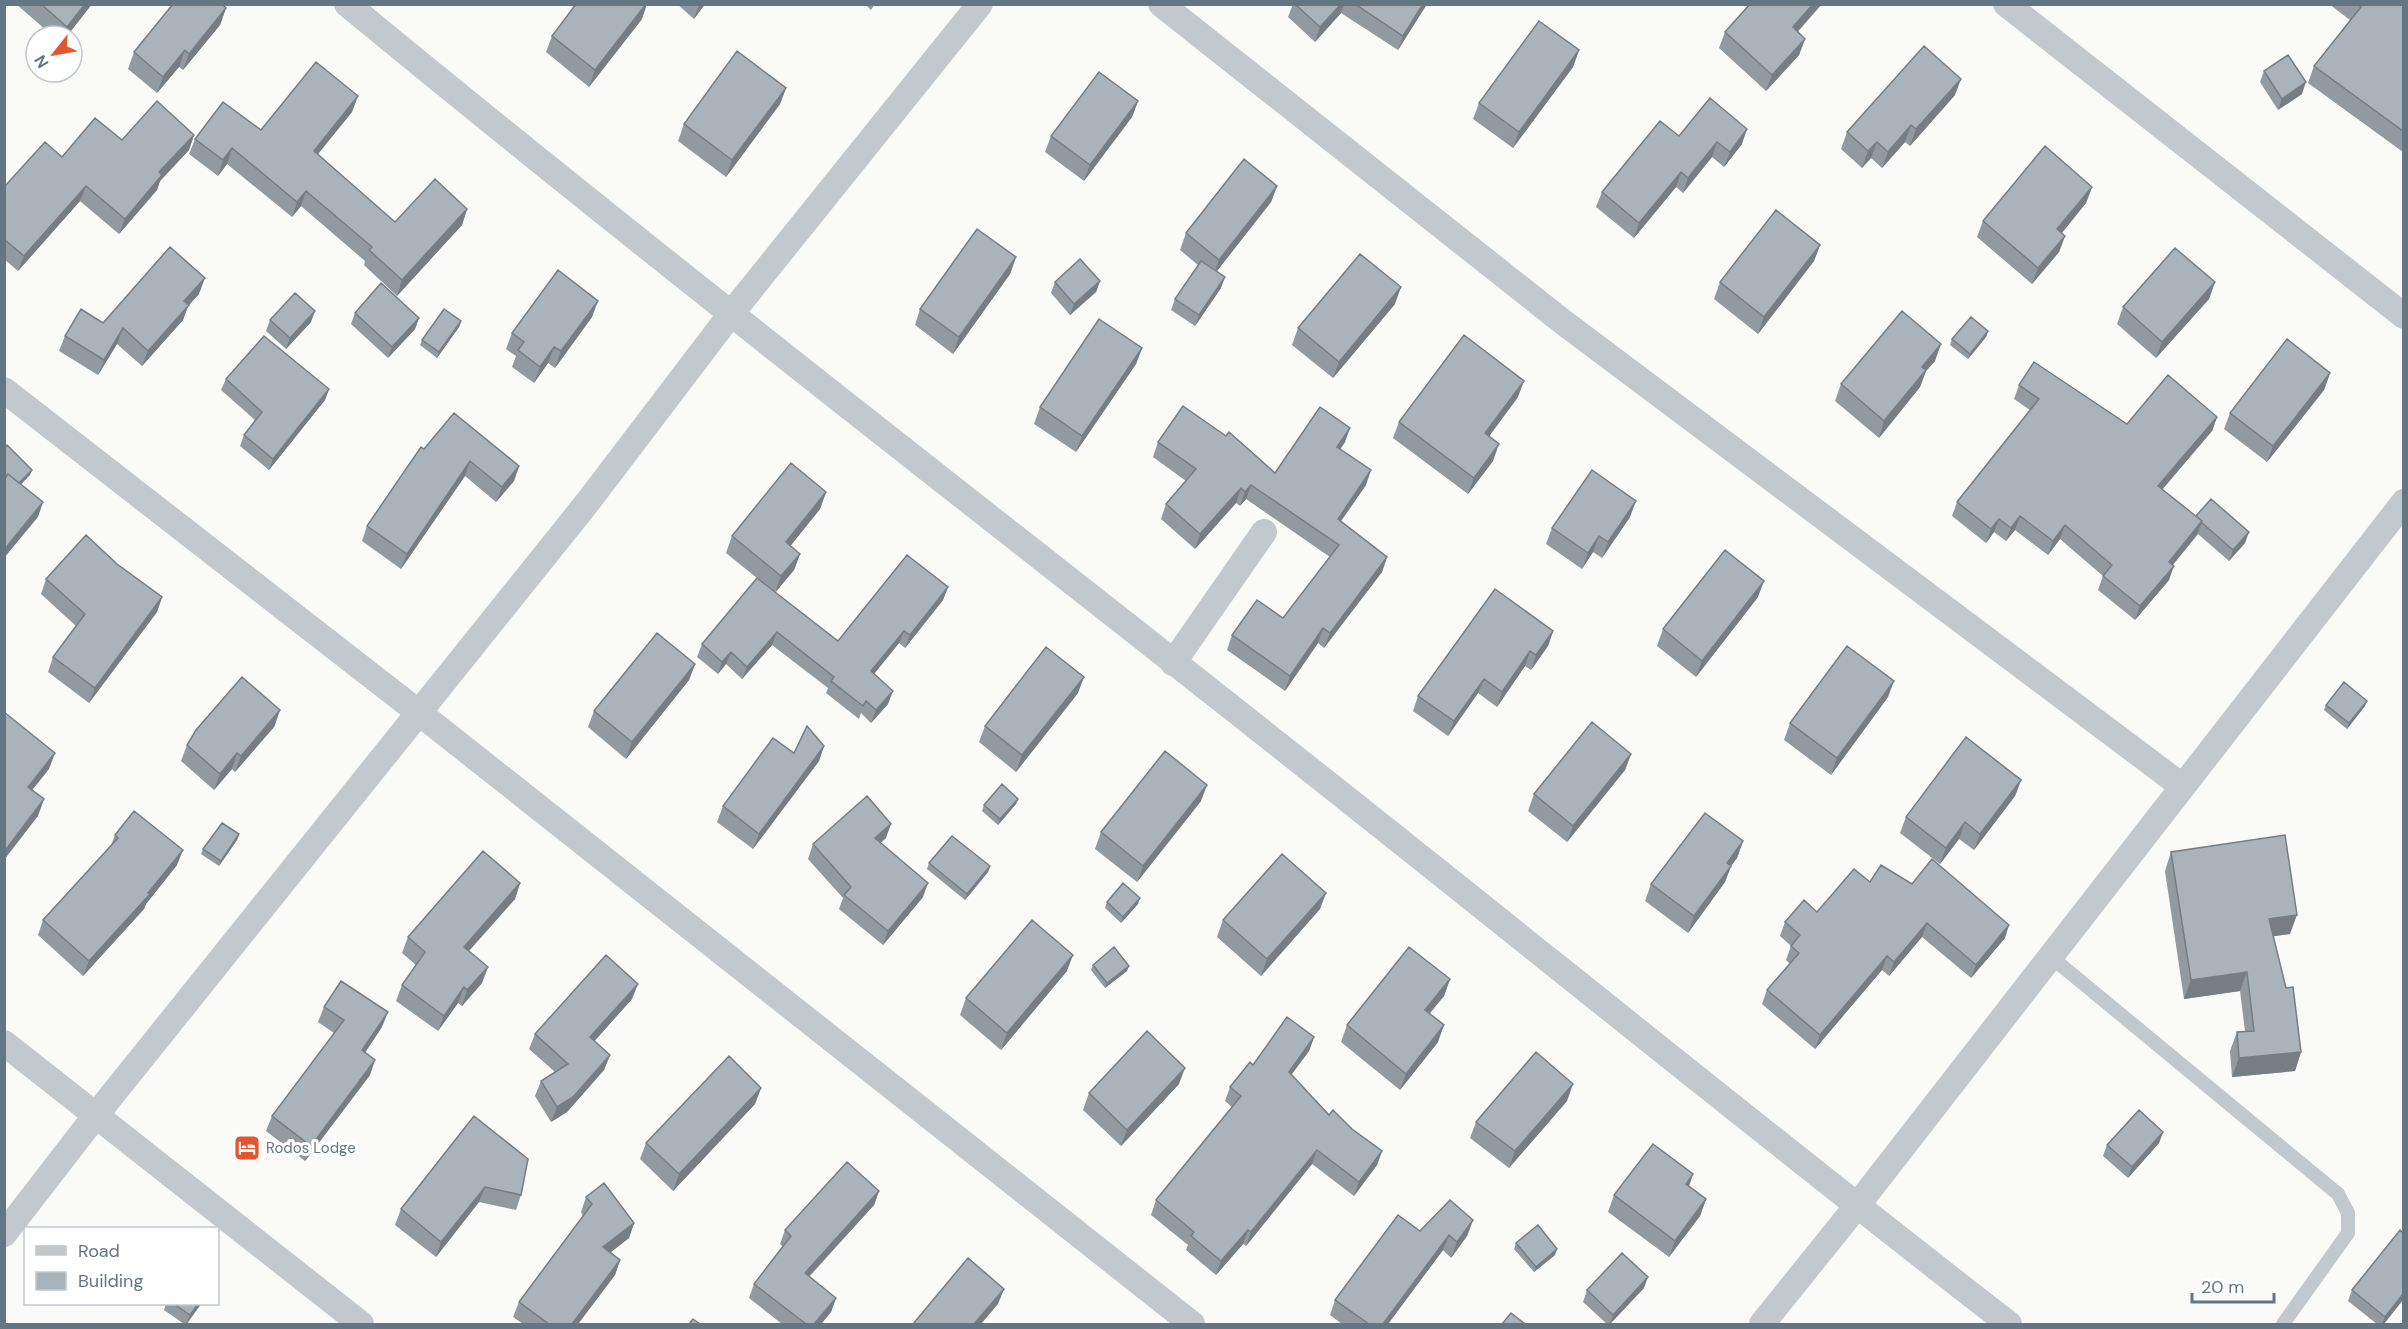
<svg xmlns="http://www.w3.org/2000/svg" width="2408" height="1329" font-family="'DM Sans',sans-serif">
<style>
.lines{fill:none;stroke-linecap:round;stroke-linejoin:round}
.service{stroke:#c3c8cc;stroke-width:14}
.minor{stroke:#c3c8cc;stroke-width:26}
.wall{fill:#929a9f}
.shaded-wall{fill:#777d82}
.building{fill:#aab3b9;stroke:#777d82;stroke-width:1.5}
.labels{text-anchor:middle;stroke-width:6;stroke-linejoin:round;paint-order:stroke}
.poi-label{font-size:15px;fill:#657683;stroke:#fff;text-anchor:start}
</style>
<rect width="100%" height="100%" fill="#fafaf8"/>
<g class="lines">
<path class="service" d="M2050,956L2338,1194L2348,1213V1233L2283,1324"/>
<path class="minor" d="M347,4C671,271 1004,527 1332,787C1558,966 1781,1148 2009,1324
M1161,4L1563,322L2182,786
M2006,4L2404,316
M4,390L418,712L1192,1324
M1173,663L1264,532
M4,1043L361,1324
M4,1234L96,1115L587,503L730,315L980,4
M1762,1324L1856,1207L2404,502"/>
</g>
<path class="wall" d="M16,4H92L67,36H53Z
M677,4H705L694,19Z
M865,4H875L871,10Z
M1293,4H1427L1398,50L1341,13L1315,42L1288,17Z
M2329,4H2403V152L2308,83L2314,66L2350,20Z
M226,8L220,25L183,70L179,67L157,93L128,69L134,52Z
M642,19L589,87L546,52L552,36Z
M1725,32H1797L1805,39L1799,55L1766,91L1719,48Z
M1579,50L1573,67L1513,148L1473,119L1479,103Z
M2264,71L2302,94L2278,110L2260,82Z
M786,88L780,104L726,177L678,141L684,124Z
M1955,95L1910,146L1905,142L1882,168L1871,158L1862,168L1841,149L1847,132Z
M1138,101L1132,117L1084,181L1045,152L1051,136Z
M352,112L318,154L395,222L467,209L462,225L397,296L364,265L365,261L301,206L292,217L227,164L218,176L189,154L195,139L261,130Z
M194,135L189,150L160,181L157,190L119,234L80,201L18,271L4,259V187L122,140Z
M1679,136L1742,144L1724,167L1712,157L1683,193L1676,187L1634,238L1596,207L1602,192Z
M1277,186L1271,202L1217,271L1221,288L1195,326L1171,310L1175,299L1198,265L1180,250L1186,233Z
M2092,187L2086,203L2062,233L2065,236L2059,252L2032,284L1977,237L1983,221Z
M1820,245L1814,261L1758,334L1714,299L1720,282Z
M1016,257L1010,274L953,354L915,325L920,309Z
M1100,281L1096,292L1070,315L1051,293L1055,282Z
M2215,282L2209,299L2156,358L2117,324L2123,307Z
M199,294L188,306L183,320L142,366L117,344L98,375L59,351L65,336Z
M1395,304L1333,378L1292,345L1298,328Z
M355,313L419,318L415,329L388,358L351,324Z
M592,317L555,368L548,363L534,383L512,367L516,356L506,349L512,333Z
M270,320L311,322L286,349L266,331Z
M461,321L459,327L437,358L420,345L422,340Z
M1988,331L1986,337L1968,359L1950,345L1952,339Z
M1142,348L1136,364L1076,452L1034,424L1040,407Z
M1935,361L1926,371L1920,387L1879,438L1835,401L1841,384Z
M2330,373L2324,390L2267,462L2224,429L2230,413Z
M226,379L329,389L325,400L269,470L240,446L244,435L255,420L221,390Z
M2019,385L2127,424L2217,417L2212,431L2162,490L2196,516L2245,543L2229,561L2198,534L2173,565L2169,580L2135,620L2098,590L2103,576L2060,539L2048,555L2015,530L2006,541L1994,532L1986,543L1952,516L1957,502L2030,410L2014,399Z
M1518,397L1489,436L1493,461L1468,494L1393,438L1399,422Z
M1158,442L1275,473L1345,442L1340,449L1366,485L1341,521L1387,557L1382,572L1324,648L1318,643L1285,691L1227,650L1232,635L1283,618L1330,557L1246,499L1240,506L1236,503L1195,549L1161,519L1166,504L1186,481L1153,457Z
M424,449L519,466L514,481L496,502L465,476L401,569L362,541L367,526Z
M826,492L820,509L790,546L800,554L794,570L775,592L838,641L948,587L943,600L905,648L899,643L874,674L888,704L871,723L861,713L859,719L826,693L828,688L772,645L742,679L726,664L718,674L697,657L702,644L757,578L726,553L732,536Z
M1630,517L1602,558L1593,552L1582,569L1546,544L1552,528Z
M46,579L162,597L157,612L89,703L48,672L53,657L76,626L41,594Z
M1758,597L1696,677L1657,646L1663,629Z
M1553,631L1548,646L1531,670L1525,666L1497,707L1478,693L1448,736L1413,711L1418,696Z
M695,664L689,680L626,759L588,727L594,711Z
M1078,693L1016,772L979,742L985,726Z
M1888,697L1831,775L1784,740L1790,723Z
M2326,705L2365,706L2347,729L2324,710Z
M280,710L274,727L235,772L232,769L214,790L181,761L187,745Z
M824,746L819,761L753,849L717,822L723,806L794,753Z
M1631,754L1625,770L1567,842L1528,811L1534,794Z
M2021,780L2015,796L1974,850L1959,839L1940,864L1900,833L1906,817Z
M1018,799L1016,804L998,825L982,811L984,805Z
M1201,801L1137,882L1095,849L1101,832Z
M239,834L237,840L219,866L201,854L203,849Z
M115,835L177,865L146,904L144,909L83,976L38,935L43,920L111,845Z
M886,838L880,843L923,897L883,945L839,909L843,898L808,859L813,844Z
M1743,841L1737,858L1731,866L1725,882L1688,933L1645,901L1651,884Z
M2171,852L2290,934L2273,936L2301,1052L2295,1071L2232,1077L2230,1051L2237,1032L2245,1031L2240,991L2184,999L2165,871Z
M929,863L990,866L988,872L965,900L927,869Z
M1870,882L1912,884L2005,938L1971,978L1922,937L1889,976L1882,970L1815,1049L1762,1004L1767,990L1790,964L1786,960L1791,946L1780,936L1785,922L1817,912Z
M520,883L515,899L469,951L482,983L462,1006L458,1003L438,1031L396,1001L402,985L416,965L402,953L408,937Z
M1107,902L1138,904L1121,923L1105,908Z
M1320,909L1261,976L1217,937L1223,920Z
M1093,965L1127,971L1105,988L1091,970Z
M1067,971L1001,1050L960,1015L966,998Z
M1450,979L1444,996L1430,1013L1438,1042L1400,1090L1341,1042L1347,1025Z
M632,999L594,1041L610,1055L604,1070L567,1112L551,1122L535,1096L541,1081L555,1072L529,1049L535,1034Z
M324,1007L382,1027L365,1052L370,1075L305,1161L266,1131L272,1116L334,1033L318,1022Z
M1314,1037L1309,1051L1291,1075L1329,1115L1352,1129L1382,1151L1377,1165L1354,1196L1312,1164L1246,1246L1243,1244L1216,1275L1186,1250L1188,1245L1151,1215L1156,1200L1232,1107L1225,1101L1230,1087L1253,1065Z
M1179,1084L1121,1146L1083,1110L1089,1093Z
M761,1088L755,1104L673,1191L640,1159L646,1143Z
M1567,1101L1509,1168L1470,1138L1476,1122Z
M474,1116L521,1195L516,1210L479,1202L436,1257L395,1225L401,1209Z
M2163,1132L2159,1143L2128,1178L2103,1156L2107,1145Z
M1693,1174L1689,1187L1706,1199L1700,1216L1669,1257L1608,1212L1614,1195Z
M879,1191L874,1205L809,1277L836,1298L831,1312L821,1324H782L749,1298L754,1284L783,1247L780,1244L785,1230Z
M586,1197L634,1223L629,1238L611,1252L620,1260L615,1275L578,1324H523L513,1317L519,1302L583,1216L581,1212Z
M1473,1220L1467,1236L1451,1258L1443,1250L1388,1324H1342L1330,1315L1335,1300L1420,1231Z
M2403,1233L2384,1324H2377L2348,1301L2352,1290Z
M1516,1243L1555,1255L1534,1272L1514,1249Z
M1644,1288L1610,1324H1607L1583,1302L1587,1290Z
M166,1304H201L187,1324H184L164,1310Z"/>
<path class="shaded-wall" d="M85,4H92L67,36H63L67,27Z
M646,4H647L642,19L589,87L595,70Z
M700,4H705L694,19L698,8Z
M1341,4H1344L1341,13L1315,42L1320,27Z
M1423,4H1427L1398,50L1403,36Z
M1813,4H1822L1787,44L1793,27Z
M226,8L220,25L183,70L189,54Z
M1805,39L1799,55L1766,91L1772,75Z
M185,50L179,67L157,93L163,77Z
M1579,50L1573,67L1513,148L1519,132Z
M1961,79L1955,95L1910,146L1916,129Z
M2306,82L2302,94L2278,110L2282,99Z
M786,88L780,104L726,177L732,160Z
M358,96L352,112L308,166L314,151Z
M1138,101L1132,117L1084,181L1090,165Z
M1911,125L1905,142L1882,168L1888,152Z
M1747,129L1742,144L1724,167L1730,152Z
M194,135L189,150L160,181L157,190L119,234L125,219L159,172Z
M1717,142L1712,157L1683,193L1688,178Z
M1877,142L1871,158L1862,168L1868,151Z
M232,148L227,164L218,176L223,160Z
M1681,172L1676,187L1634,238L1639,223Z
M86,186L80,201L18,271L24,256Z
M1277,186L1271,202L1213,276L1219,260Z
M2092,187L2086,203L2051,246L2057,229Z
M306,191L301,206L292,217L297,202Z
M467,209L462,225L397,296L402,280Z
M2065,236L2059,252L2032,284L2038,268Z
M1820,245L1814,261L1758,334L1764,317Z
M1016,257L1010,274L953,354L959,337Z
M1225,277L1221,288L1195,326L1199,315Z
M205,278L199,294L188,306L183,320L142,366L148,351L184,301Z
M1100,281L1096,292L1070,315L1074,304Z
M2215,282L2209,299L2156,358L2162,342Z
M1401,287L1395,304L1333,378L1339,362Z
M598,301L592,317L555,368L561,351Z
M315,311L311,322L286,349L290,338Z
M419,318L415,329L388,358L392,347Z
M461,321L459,327L437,358L439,352Z
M123,328L117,344L98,375L104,360Z
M1988,331L1986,337L1968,359L1970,354Z
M1941,344L1935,361L1926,371L1920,387L1879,438L1884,421L1922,367Z
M554,347L548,363L534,383L540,367Z
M1142,348L1136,364L1076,452L1082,436Z
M2330,373L2324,390L2267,462L2273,446Z
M1524,381L1518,397L1479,450L1485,433Z
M329,389L325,400L269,470L273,459Z
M2217,417L2212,431L2153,500L2158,486Z
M1350,428L1345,442L1332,462L1337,447Z
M1499,444L1493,461L1468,494L1474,478Z
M470,461L465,476L401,569L407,554Z
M519,466L514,481L496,502L502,487Z
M32,470L30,475L14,492L16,486Z
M1371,470L1366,485L1332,534L1338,519Z
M1251,485L1246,499L1240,506L1245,492Z
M1241,488L1236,503L1195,549L1200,534Z
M826,492L820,509L780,559L786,542Z
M1636,501L1630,517L1602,558L1608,542Z
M43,502L38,517L4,558V550Z
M2020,516L2015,530L2006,541L2011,528Z
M1999,519L1994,532L1986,543L1991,529Z
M2202,521L2197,535L2164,575L2169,562Z
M2065,525L2060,539L2048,555L2053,541Z
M2249,532L2245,543L2229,561L2233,550Z
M1599,536L1593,552L1582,569L1588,553Z
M800,554L794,570L775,593L781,576Z
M1387,557L1382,572L1324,648L1330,633Z
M2174,566L2169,580L2135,620L2140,606Z
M1764,581L1758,597L1696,677L1702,661Z
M948,587L943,600L905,648L910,635Z
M162,597L157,612L89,703L95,688Z
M1323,628L1318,643L1285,691L1290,676Z
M904,631L899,643L866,684L871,671Z
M1553,631L1548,646L1531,670L1536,655Z
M777,632L772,645L742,679L747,667Z
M1530,651L1525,666L1497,707L1502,692Z
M731,652L726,664L718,674L722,662Z
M695,664L689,680L626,759L632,742Z
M1084,677L1078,693L1016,772L1022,755Z
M1484,679L1478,693L1448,736L1454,721Z
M1894,681L1888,697L1831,775L1837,758Z
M893,691L888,704L871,723L876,710Z
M2367,701L2365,706L2347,729L2349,723Z
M280,710L274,727L235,772L241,756Z
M824,746L819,761L753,849L759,834Z
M55,753L49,769L22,803L28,787Z
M237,753L232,769L214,790L220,774Z
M1631,754L1625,770L1567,842L1573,826Z
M2021,780L2015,796L1974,850L1980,834Z
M1207,785L1201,801L1137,882L1143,866Z
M44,799L38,816L4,860V852Z
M1018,799L1016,804L998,825L1000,819Z
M1965,822L1959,839L1940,864L1946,848Z
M891,824L886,838L870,852L875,838Z
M239,834L237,840L219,866L221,861Z
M1743,841L1737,858L1721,879L1727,863Z
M183,850L177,865L146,904L144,909L83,976L89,961L148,893Z
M990,866L988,872L965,900L967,894Z
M1731,866L1725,882L1688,933L1694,916Z
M520,883L515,899L458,963L464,947Z
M928,883L923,897L883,945L888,931Z
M1326,893L1320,909L1261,976L1267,959Z
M1140,898L1138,904L1121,923L1123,917Z
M2297,915L2290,934L2262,938L2269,919Z
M1927,923L1922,937L1889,976L1894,962Z
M2009,925L2005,938L1971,978L1976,965Z
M1073,955L1067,971L1001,1050L1007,1033Z
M1887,956L1882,970L1815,1049L1820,1035Z
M1129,966L1127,971L1105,988L1107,983Z
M488,967L482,983L462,1006L467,990Z
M2247,972L2240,991L2184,999L2191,980Z
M1450,979L1444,996L1419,1026L1425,1010Z
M638,984L632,999L584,1053L590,1037Z
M464,987L458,1003L438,1031L444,1016Z
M388,1012L382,1027L357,1065L362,1050Z
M1444,1025L1438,1042L1400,1090L1406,1074Z
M1314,1037L1309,1051L1283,1086L1289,1072Z
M2301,1052L2295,1071L2232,1077L2239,1058Z
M610,1055L604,1070L567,1112L551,1122L557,1107Z
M375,1060L370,1075L305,1161L311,1146Z
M1185,1068L1179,1084L1121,1146L1127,1130Z
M1573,1084L1567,1101L1509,1168L1515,1151Z
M761,1088L755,1104L673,1191L679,1174Z
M2163,1132L2159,1143L2128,1178L2132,1167Z
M1317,1150L1312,1164L1246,1246L1251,1232Z
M1382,1151L1377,1165L1354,1196L1359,1182Z
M1693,1174L1687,1190L1686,1184Z
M485,1187L479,1202L436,1257L441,1242Z
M879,1191L874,1205L799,1287L805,1273Z
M1706,1199L1700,1216L1669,1257L1675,1241Z
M1473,1220L1467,1236L1451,1258L1457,1242Z
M634,1223L629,1238L598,1262L603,1247Z
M1248,1230L1243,1244L1216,1275L1221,1261Z
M1449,1235L1443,1250L1388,1324H1383Z
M1557,1249L1555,1255L1534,1272L1536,1267Z
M620,1260L615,1275L578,1324H572Z
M1648,1277L1644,1288L1610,1324L1613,1315Z
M1004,1289L998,1304L981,1324H974Z
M2403,1294V1300L2384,1324H2382L2385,1317Z
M836,1298L831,1312L821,1324H814Z
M198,1304H201L186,1324L190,1315Z"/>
<path class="building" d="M41,4H85L67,27Z
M173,4H222L226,8L189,54L185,50L163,77L134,52Z
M576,4H646L595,70L552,36Z
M1295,4H1341L1320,27Z
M1355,4H1423L1403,36Z
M1750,4H1813L1793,27L1805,39L1772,75L1725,32Z
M2358,4H2403V131L2314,66L2361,7Z
M1539,21L1579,50L1519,132L1479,103Z
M1924,46L1961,79L1916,129L1911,125L1888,152L1877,142L1868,151L1847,132Z
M737,51L786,88L732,160L684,124Z
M2288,55L2306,82L2282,99L2264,71Z
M316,62L358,96L314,151L395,222L435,179L467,209L402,280L369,250L372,247L306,191L297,202L232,148L223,160L195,139L223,102L261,130Z
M1099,72L1138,101L1090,165L1051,136Z
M1710,98L1747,129L1730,152L1717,142L1688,178L1681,172L1639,223L1602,192L1660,121L1679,136Z
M157,101L194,135L159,172L162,175L125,219L86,186L24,256L4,239V187L45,142L62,157L95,118L122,140Z
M2045,146L2092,187L2057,229L2065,236L2038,268L1983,221Z
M1244,159L1277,186L1219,260L1186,233Z
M1776,210L1820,245L1764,317L1720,282Z
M977,229L1016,257L959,337L920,309Z
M170,247L205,278L184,301L189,305L148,351L123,328L104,360L65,336L81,309L103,323Z
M2175,248L2215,282L2162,342L2123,307Z
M1360,254L1401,287L1339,362L1298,328Z
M1080,259L1100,281L1074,304L1055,282Z
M1201,261L1225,277L1199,315L1175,299Z
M558,270L598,301L561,351L554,347L540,367L518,350L524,342L512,333Z
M381,283L419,318L392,347L355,313Z
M295,293L315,311L290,338L270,320Z
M444,309L461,321L439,352L422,340Z
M1902,311L1941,344L1922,367L1926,370L1884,421L1841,384Z
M1971,317L1988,331L1970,354L1952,339Z
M1099,319L1142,348L1082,436L1040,407Z
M1464,335L1524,381L1485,433L1499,444L1474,478L1399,422Z
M264,336L329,389L273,459L244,435L262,412L226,379Z
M2287,339L2330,373L2273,446L2230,413Z
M2034,362L2127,424L2168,375L2217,417L2158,486L2202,521L2169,562L2174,566L2140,606L2103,576L2112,565L2065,525L2053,541L2020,516L2011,528L1999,519L1991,529L1957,502L2039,399L2019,385Z
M1183,406L1226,436L1229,432L1275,473L1320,407L1350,428L1337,447L1371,470L1338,519L1387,557L1330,633L1323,628L1290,676L1232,635L1257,600L1283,618L1339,545L1251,485L1245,492L1241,488L1200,534L1166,504L1196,469L1158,442Z
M454,413L519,466L502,487L470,461L407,554L367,526L421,447L424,449Z
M7,445L32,470L19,483L8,474L6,477L4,475V448Z
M791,463L826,492L786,542L800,554L781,576L732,536Z
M1592,470L1636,501L1608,542L1599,536L1588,553L1552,528Z
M8,474L43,502L4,550V479Z
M2211,499L2249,532L2233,550L2201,522L2202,521L2196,516Z
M86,535L117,564L162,597L95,688L53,657L85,614L46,579Z
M1725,550L1764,581L1702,661L1663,629Z
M907,555L948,587L910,635L904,631L871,671L893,691L876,710L866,701L863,706L831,681L834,677L777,632L747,667L731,652L722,662L702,644L757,578L838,641Z
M1495,589L1553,631L1536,655L1530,651L1502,692L1484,679L1454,721L1418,696Z
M657,633L695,664L632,742L594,711Z
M1847,646L1894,681L1837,758L1790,723Z
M1046,647L1084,677L1022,755L985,726Z
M242,677L280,710L241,756L237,753L220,774L187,745L196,730Z
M2344,682L2367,701L2349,723L2326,705Z
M4,712L55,753L28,787L44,799L4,852Z
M1592,722L1631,754L1573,826L1534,794Z
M807,726L824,746L759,834L723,806L773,738L794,753Z
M1966,737L2021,780L1980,834L1965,822L1946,848L1906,817Z
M1165,751L1207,785L1143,866L1101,832Z
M1002,784L1018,799L1000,819L984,805Z
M867,796L891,824L875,838L928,883L888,931L844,895L851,887L813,844Z
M134,811L183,850L148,893L150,894L89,961L43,920L118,838L115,835Z
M1705,813L1743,841L1727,863L1731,866L1694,916L1651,884Z
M222,823L239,834L221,861L203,849Z
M2285,835L2297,915L2269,919L2286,988L2293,987L2301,1052L2239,1058L2237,1032L2254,1031L2247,972L2191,980L2171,852Z
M952,836L990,866L967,894L929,863Z
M483,851L520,883L464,947L488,967L467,990L464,987L444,1016L402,985L425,952L408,937Z
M1282,854L1326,893L1267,959L1223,920Z
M1932,859L2009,925L1976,965L1927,923L1894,962L1887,956L1820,1035L1767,990L1799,953L1791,946L1800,935L1785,922L1804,900L1817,912L1854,869L1870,882L1881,865L1912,884Z
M1123,883L1140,898L1123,917L1107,902Z
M1032,920L1073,955L1007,1033L966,998Z
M1114,947L1129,966L1107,983L1093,965Z
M1409,947L1450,979L1425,1010L1444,1025L1406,1074L1347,1025Z
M606,955L638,984L590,1037L610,1055L573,1097L557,1107L541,1081L568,1064L535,1034Z
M341,981L388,1012L362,1050L375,1060L311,1146L272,1116L344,1020L324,1007Z
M1287,1017L1314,1037L1289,1072L1329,1115L1333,1110L1352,1129L1382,1151L1359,1182L1317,1150L1251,1232L1248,1230L1221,1261L1191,1236L1194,1232L1156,1200L1241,1096L1230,1087L1250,1062L1253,1065Z
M1147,1031L1185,1068L1127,1130L1089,1093Z
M1536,1052L1573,1084L1515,1151L1476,1122Z
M729,1056L761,1088L679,1174L646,1143Z
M2139,1110L2163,1132L2132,1167L2107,1145Z
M474,1116L528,1159L521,1195L485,1187L441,1242L401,1209Z
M1653,1144L1693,1174L1686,1184L1706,1199L1675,1241L1614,1195Z
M847,1162L879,1191L805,1273L836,1298L814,1324H806L754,1284L791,1236L785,1230Z
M604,1183L634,1223L603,1247L620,1260L572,1324H549L519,1302L592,1204L586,1197Z
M1450,1200L1473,1220L1457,1242L1449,1235L1383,1324H1369L1335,1300L1398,1215L1420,1231Z
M1538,1225L1557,1249L1536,1267L1516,1243Z
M2400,1230L2403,1233V1294L2385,1317L2352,1290Z
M1622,1253L1648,1277L1613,1315L1587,1290Z
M968,1258L1004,1289L974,1324H913Z
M174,1304H198L190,1315Z
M1511,1313L1525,1324H1502Z
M693,1319L700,1324H689Z"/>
<defs>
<symbol id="hotel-square" viewBox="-11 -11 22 22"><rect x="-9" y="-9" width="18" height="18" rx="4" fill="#e4572e" stroke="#fff"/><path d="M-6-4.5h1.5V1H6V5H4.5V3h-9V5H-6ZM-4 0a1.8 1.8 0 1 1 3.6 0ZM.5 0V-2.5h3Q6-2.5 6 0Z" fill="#fff"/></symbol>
</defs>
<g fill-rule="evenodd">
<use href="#hotel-square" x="232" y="1133" width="30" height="30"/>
</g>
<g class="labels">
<g class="poi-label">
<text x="266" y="1153">Rodos Lodge</text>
</g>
</g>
<rect width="2408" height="1329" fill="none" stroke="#657683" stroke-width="12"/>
<rect x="24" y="1227" width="195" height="78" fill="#ffffff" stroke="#c1c8cd" stroke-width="1.5"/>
<rect x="36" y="1246" width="30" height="9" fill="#c3c8cc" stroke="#c1c8cd" stroke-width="1.5"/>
<text x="78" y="1257" font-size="18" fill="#657683">Road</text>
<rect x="36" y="1272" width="30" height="18" fill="#aab3b9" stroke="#c1c8cd" stroke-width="1.5"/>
<text x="78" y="1287" font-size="18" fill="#657683">Building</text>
<g transform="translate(54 54) rotate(239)"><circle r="28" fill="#ffffff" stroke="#c1c8cd" stroke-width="1.5"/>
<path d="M0-4.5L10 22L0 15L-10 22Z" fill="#e4572e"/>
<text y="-9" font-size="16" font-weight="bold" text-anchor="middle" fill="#657683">N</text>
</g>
<path d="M2192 1293v9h82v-9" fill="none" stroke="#657683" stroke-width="3"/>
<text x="2201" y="1293" font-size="18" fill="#657683" stroke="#ffffff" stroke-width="4.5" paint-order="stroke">20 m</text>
</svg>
